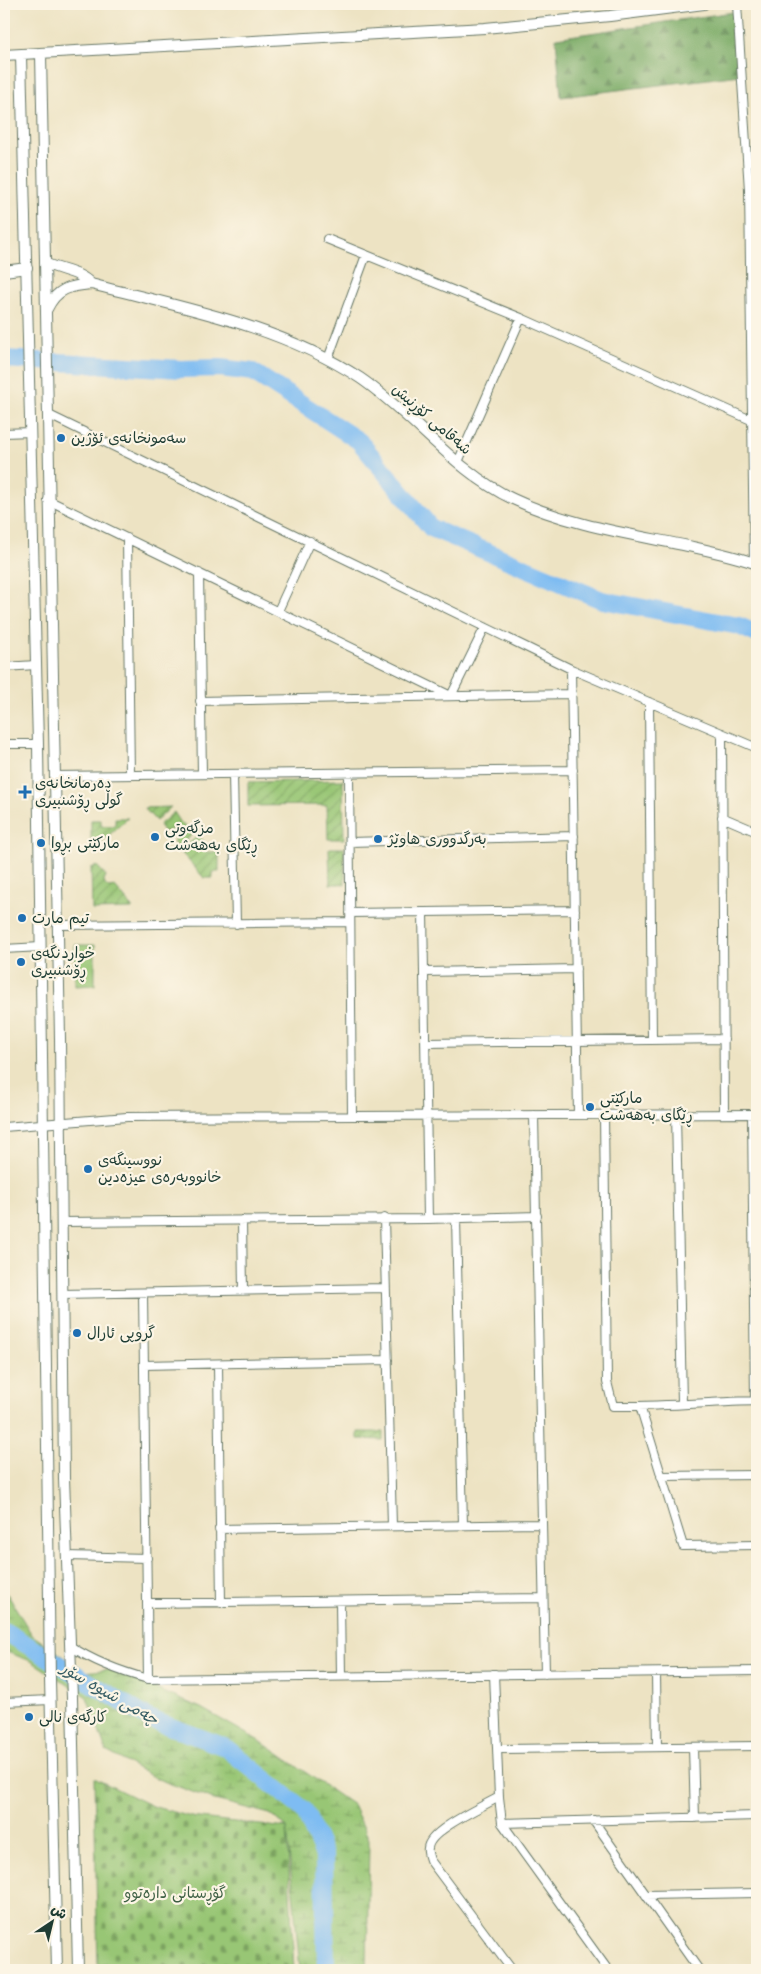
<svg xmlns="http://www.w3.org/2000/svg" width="761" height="1974" font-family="'Comic Neue','Playpen Sans Arabic',sans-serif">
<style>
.forest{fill:url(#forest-firs);stroke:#4c744d}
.wetland{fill:url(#wetland-marsh);stroke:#5c8254}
.cemetery{fill:url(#cemetery-stones);stroke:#5c8254}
.garden{fill:url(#garden-furrows);stroke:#5c8254}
.pitch{fill:#98c674;stroke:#5c8254}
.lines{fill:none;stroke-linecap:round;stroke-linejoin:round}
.river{stroke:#7ebcf2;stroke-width:18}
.street-casing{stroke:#677766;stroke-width:10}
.secondary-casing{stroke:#677766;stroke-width:12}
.street{stroke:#fff;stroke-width:8}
.secondary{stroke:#fff;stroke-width:10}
.poi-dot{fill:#1f6fb2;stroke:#fcf5e5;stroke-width:2}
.labels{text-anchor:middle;stroke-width:4.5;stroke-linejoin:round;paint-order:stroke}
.street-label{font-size:15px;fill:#1f3d34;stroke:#fcf5e5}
.poi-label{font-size:15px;fill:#1f3d34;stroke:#fcf5e5;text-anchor:start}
.park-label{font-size:15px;fill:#3d5f44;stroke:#fcf5e5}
.water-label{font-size:16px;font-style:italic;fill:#375d64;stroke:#fcf5e5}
</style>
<defs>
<pattern id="forest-firs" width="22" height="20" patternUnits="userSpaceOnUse" patternTransform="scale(1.25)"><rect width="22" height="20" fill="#7aab66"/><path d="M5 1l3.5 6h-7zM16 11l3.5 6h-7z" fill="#638c55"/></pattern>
<pattern id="wetland-marsh" width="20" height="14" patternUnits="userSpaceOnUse" patternTransform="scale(1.25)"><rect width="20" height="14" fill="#98c674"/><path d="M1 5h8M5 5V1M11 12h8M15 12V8" fill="none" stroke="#7ba260"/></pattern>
<pattern id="cemetery-stones" width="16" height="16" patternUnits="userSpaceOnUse" patternTransform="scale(1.25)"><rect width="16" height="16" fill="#98c674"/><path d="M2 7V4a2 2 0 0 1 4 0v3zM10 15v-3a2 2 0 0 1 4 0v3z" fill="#7ba260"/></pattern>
<pattern id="garden-furrows" width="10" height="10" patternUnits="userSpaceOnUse" patternTransform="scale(1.25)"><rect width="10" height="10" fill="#98c674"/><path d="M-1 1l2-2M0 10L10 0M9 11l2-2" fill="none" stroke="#7ba260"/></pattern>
</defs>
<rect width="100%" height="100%" fill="#fcf5e5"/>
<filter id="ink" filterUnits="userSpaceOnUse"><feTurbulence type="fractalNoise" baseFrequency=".02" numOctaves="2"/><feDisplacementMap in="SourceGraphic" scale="10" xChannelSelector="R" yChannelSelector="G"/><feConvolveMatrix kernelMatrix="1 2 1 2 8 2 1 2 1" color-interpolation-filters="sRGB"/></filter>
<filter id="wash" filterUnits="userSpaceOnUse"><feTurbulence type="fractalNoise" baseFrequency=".0096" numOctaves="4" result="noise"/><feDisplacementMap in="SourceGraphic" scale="20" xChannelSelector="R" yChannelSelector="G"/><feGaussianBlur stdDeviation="1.12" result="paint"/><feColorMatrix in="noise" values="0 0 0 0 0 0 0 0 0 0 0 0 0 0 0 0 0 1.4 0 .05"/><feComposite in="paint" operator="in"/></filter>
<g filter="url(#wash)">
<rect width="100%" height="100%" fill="#ede3c3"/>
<path class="forest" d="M733,12L741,75L561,97L556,38Z"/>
<path class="wetland" d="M4,1591L8,1595L32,1635L86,1672L109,1669L201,1708L263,1743L353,1805L369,1839L367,1970H300L287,1828L270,1814L211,1799L155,1778L106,1751L87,1697L31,1661L4,1651Z"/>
<path class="cemetery" d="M94,1778L152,1806L191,1817L287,1828L294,1970H98Z"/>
<path class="garden" d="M343,780L344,839H328L327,805L248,806V782Z
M171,807L156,821L144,808Z
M174,812L181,823L193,834L178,848L173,842L177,836L171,829L164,832L159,825Z
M115,818H128L91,851V820H101V826H115Z
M198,836L203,840L205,852H219V872H213V878H204L180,851Z
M329,848H344L345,884H330Z
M97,866L106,876L104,880L105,885L109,888L115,887L132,907V909L92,910L91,868Z
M358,1432H383V1440L358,1439Z"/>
<path class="pitch" d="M75,945H95V985L75,986Z"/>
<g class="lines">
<path class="river" d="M4,359L181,369L220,368L253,372L359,441L431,528L602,600L739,626L757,634
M4,1631L150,1719L225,1747L304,1810L324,1855L326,1970"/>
</g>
</g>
<g filter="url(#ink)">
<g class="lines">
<defs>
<path id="street" d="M737,4L749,190L754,563
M327,239L521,318L751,420
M328,359L366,255
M49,415L571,669L757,748
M4,433L31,432
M458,462L521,318
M48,500L451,696L485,627
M127,538L130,775
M199,573L202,774
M278,611L310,541
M4,667L36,665
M571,669L578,1115
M200,701L572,694
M649,702L652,1040
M722,733L724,1114
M4,744H38
M349,772L352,1116
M233,774L236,924
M54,776L573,770
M722,817L757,832
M350,842L574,836
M423,912L428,1219
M350,913L575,910
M57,925L350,922
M4,949L41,947
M425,972L576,969
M426,1043L724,1039
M604,1114L607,1382L613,1406C661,1407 709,1402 757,1401
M676,1114L682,1403
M752,1114L755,1401
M534,1115L545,1674
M4,1127L127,1117L757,1114
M384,1218L392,1526
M456,1218L463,1525
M242,1220L243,1291
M61,1222L428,1219L537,1216
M143,1293L148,1679
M62,1294L385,1288
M218,1364L221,1603
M144,1365L388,1360
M640,1406L683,1546L757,1545
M661,1476L757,1475
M219,1529L541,1524
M67,1556L147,1558
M340,1601L341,1676
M147,1603L543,1598
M70,1646C93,1661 122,1672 148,1679L757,1671
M656,1673L657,1747
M494,1674L499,1797L502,1823L608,1970
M4,1702L51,1700
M693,1747L695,1818
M498,1749L757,1746
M499,1797C484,1806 429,1830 428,1848C427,1851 429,1857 430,1860L512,1970
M593,1820L699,1970
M502,1823L757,1816
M646,1895L757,1893"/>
<path id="secondary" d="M41,54L60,1038L64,1478L72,1698L78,1970
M4,55L485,28L610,16L704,4
M21,55L38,744L50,1679L57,1970
M45,263C61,271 79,271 91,284
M4,271L27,268
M47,309C57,288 70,286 91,284C183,308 279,325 360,378C413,414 455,472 513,499C568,525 630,534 688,546C711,551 735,556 757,564"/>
</defs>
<use href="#street" class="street-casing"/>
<use href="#secondary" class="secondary-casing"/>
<use href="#street" class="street"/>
<use href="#secondary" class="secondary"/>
</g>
</g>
<g class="poi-dot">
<circle cx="61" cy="438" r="5"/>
<path d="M22.5 784.5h5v5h5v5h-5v5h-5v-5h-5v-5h5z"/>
<circle cx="155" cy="837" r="5"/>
<circle cx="378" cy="839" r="5"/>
<circle cx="41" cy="843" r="5"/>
<circle cx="22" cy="918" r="5"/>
<circle cx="21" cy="962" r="5"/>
<circle cx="590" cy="1107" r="5"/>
<circle cx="88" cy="1169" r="5"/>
<circle cx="77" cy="1333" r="5"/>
<circle cx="29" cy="1717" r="5"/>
</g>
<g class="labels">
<g class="street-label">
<text transform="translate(432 419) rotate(41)" y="5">شەقامی کۆڕنیش</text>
</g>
<g class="poi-label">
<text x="71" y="443">سەمونخانەی ئۆژین</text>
<text x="35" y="788">دەرمانخانەی<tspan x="35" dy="17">گوڵی ڕۆشنبیری</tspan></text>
<text x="165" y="833">مزگەوتی<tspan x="165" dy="17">ڕێگای بەھەشت</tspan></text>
<text x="388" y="844">بەرگدووری هاوێژ</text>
<text x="51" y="848">مارکێتی بڕوا</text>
<text x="32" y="923">تیم مارت</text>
<text x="31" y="958">خواردنگەی<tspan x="31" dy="17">ڕۆشنبیری</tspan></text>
<text x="600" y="1103">مارکێتی<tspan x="600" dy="17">ڕێگای بەهەشت</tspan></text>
<text x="98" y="1165">نووسینگەی<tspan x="98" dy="17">خانووبەرەی عیزەدین</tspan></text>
<text x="87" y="1338">گروپی ئارال</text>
<text x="39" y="1722">کارگەی نالی</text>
</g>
<g class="park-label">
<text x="175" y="1898">گۆڕستانی دارەتوو</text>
</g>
<g class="water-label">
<text transform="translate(110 1693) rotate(30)" y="6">چەمی شیوە سۆر</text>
</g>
</g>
<rect width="761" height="1974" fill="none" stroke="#fcf5e5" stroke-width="20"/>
<g transform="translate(52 1922) rotate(35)" stroke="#fcf5e5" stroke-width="4" paint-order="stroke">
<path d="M0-4L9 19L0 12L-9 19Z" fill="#1f3d34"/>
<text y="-8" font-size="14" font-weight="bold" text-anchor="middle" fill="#1f3d34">ش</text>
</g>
</svg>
